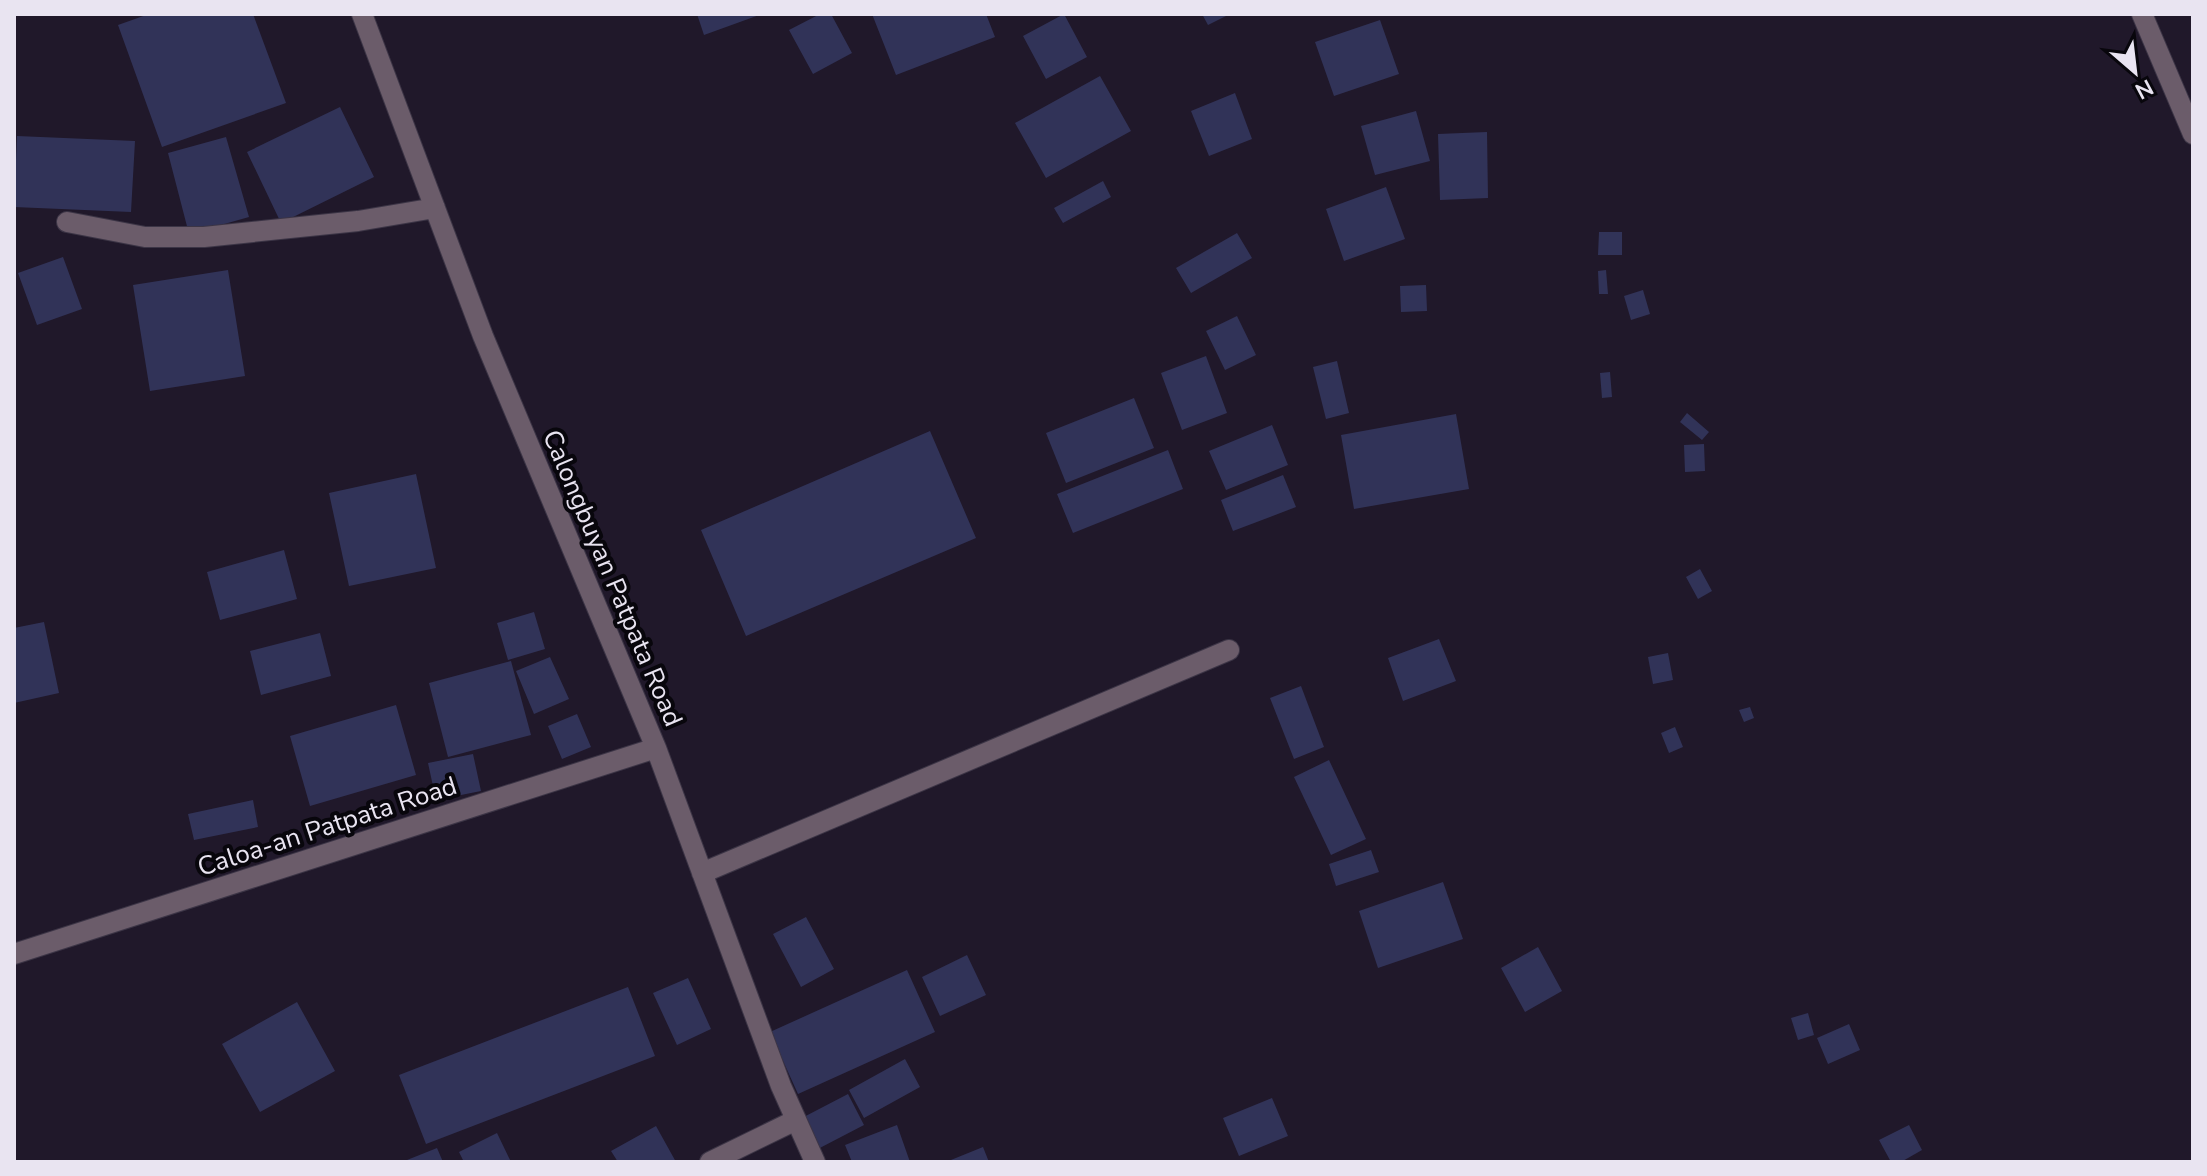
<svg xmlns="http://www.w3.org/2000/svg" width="2207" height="1176" font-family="'Nunito Sans',sans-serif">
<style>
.building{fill:#313358}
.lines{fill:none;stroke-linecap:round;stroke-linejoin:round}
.minor-casing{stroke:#3c3546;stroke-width:22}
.minor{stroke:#6b5c6a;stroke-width:20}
.labels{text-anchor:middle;stroke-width:8;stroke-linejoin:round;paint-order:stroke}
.street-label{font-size:26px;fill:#e9e4f1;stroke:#08060c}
</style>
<rect width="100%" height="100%" fill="#20182a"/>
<path class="building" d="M149,14H253L286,103L162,147L118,25Z
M697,14H762L704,35Z
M820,14H831L852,53L813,74L789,30Z
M872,14H986L995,37L896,75Z
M1064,14L1087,57L1046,79L1023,36Z
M1202,14H1230L1208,25Z
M1380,20L1399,74L1334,96L1315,42Z
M1100,76L1131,131L1046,178L1015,123Z
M1235,93L1252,139L1209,156L1191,111Z
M340,107L374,177L281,223L247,152Z
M1416,111L1430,161L1375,175L1361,126Z
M1487,132L1488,198L1440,200L1438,134Z
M17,136L135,141L131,212L14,207Z
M226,137L249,217L189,234L168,153Z
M1103,181L1111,197L1063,223L1054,208Z
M1386,187L1405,239L1344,261L1326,209Z
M1599,232H1622V255H1598Z
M1237,233L1252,258L1191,293L1176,268Z
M63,257L82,309L37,325L18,273Z
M228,270L245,376L150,391L133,285Z
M1606,270L1608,294H1599L1598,271Z
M1426,285L1427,311L1401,312L1400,286Z
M1643,290L1650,314L1631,320L1624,296Z
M1237,316L1256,355L1225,370L1206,331Z
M1206,356L1227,413L1182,430L1161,373Z
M1337,361L1349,413L1326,419L1313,367Z
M1610,372L1612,397L1602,398L1600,373Z
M1134,398L1154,448L1066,483L1046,433Z
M1687,413L1709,432L1702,440L1680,422Z
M1456,414L1469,489L1354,509L1341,435Z
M1272,425L1288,465L1226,490L1209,451Z
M930,431L976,538L746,636L701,530Z
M1704,444L1705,471L1685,472L1684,445Z
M1168,450L1183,489L1073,533L1057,494Z
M416,474L436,568L349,586L329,493Z
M1283,475L1296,507L1233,531L1221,500Z
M284,550L297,599L220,620L207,572Z
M1700,569L1712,591L1698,599L1686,577Z
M534,612L545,649L508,660L497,623Z
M44,622L59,693L14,703V628Z
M320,633L331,676L261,695L250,651Z
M1439,639L1456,681L1403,701L1388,658Z
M1668,653L1673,680L1653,684L1648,657Z
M550,657L569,699L534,714L516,671Z
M511,661L531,735L448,757L429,683Z
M1301,686L1324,747L1294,759L1270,698Z
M396,705L416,775L310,806L290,736Z
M1750,707L1754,718L1744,722L1739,710Z
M577,714L591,747L562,759L548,726Z
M1675,727L1683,747L1669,753L1661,733Z
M473,754L481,791L436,800L428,763Z
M1329,760L1366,839L1331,855L1294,777Z
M253,800L258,827L194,840L188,814Z
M1371,850L1379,872L1336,886L1329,864Z
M1443,882L1463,939L1378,968L1359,911Z
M806,917L834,969L801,987L773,934Z
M1538,947L1562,991L1525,1012L1501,968Z
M967,955L986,995L940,1016L922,977Z
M907,970L935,1032L798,1094L770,1032Z
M688,978L711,1029L677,1045L653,993Z
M628,987L655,1056L426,1144L399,1075Z
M297,1002L335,1071L260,1112L222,1044Z
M1808,1013L1814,1035L1798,1040L1791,1018Z
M1849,1024L1860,1050L1828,1064L1817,1038Z
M905,1059L920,1087L864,1118L849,1090Z
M848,1094L864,1125L814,1151L798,1120Z
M1272,1098L1288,1136L1239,1156L1223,1118Z
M897,1125L910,1162H852L845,1145Z
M1909,1125L1922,1150L1901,1162H1891L1879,1140Z
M656,1126L676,1162H618L611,1151Z
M497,1133L511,1162H464L459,1152Z
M983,1147L989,1162H946Z
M437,1148L443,1162H402Z"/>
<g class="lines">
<defs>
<path id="minor" d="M362,14L483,336L656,748L781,1086L815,1162
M2142,14L2193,134
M67,222L145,237H204L358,221L435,208
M702,873L1229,650
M14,954L656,748
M710,1162L796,1120"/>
</defs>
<use href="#minor" class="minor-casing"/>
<use href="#minor" class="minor"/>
</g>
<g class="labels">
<g class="street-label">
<text transform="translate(613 578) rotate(67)" y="9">Calongbuyan Patpata Road</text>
<text transform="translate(327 826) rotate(-18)" y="9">Caloa-an Patpata Road</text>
</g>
</g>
<rect width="2207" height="1176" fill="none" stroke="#e9e4f1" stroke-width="32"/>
<g transform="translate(2135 72) rotate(152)" stroke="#08060c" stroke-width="6" paint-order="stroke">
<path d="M0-6L14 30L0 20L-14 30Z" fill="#e9e4f1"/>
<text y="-12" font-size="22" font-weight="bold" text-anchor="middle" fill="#e9e4f1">N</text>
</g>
</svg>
